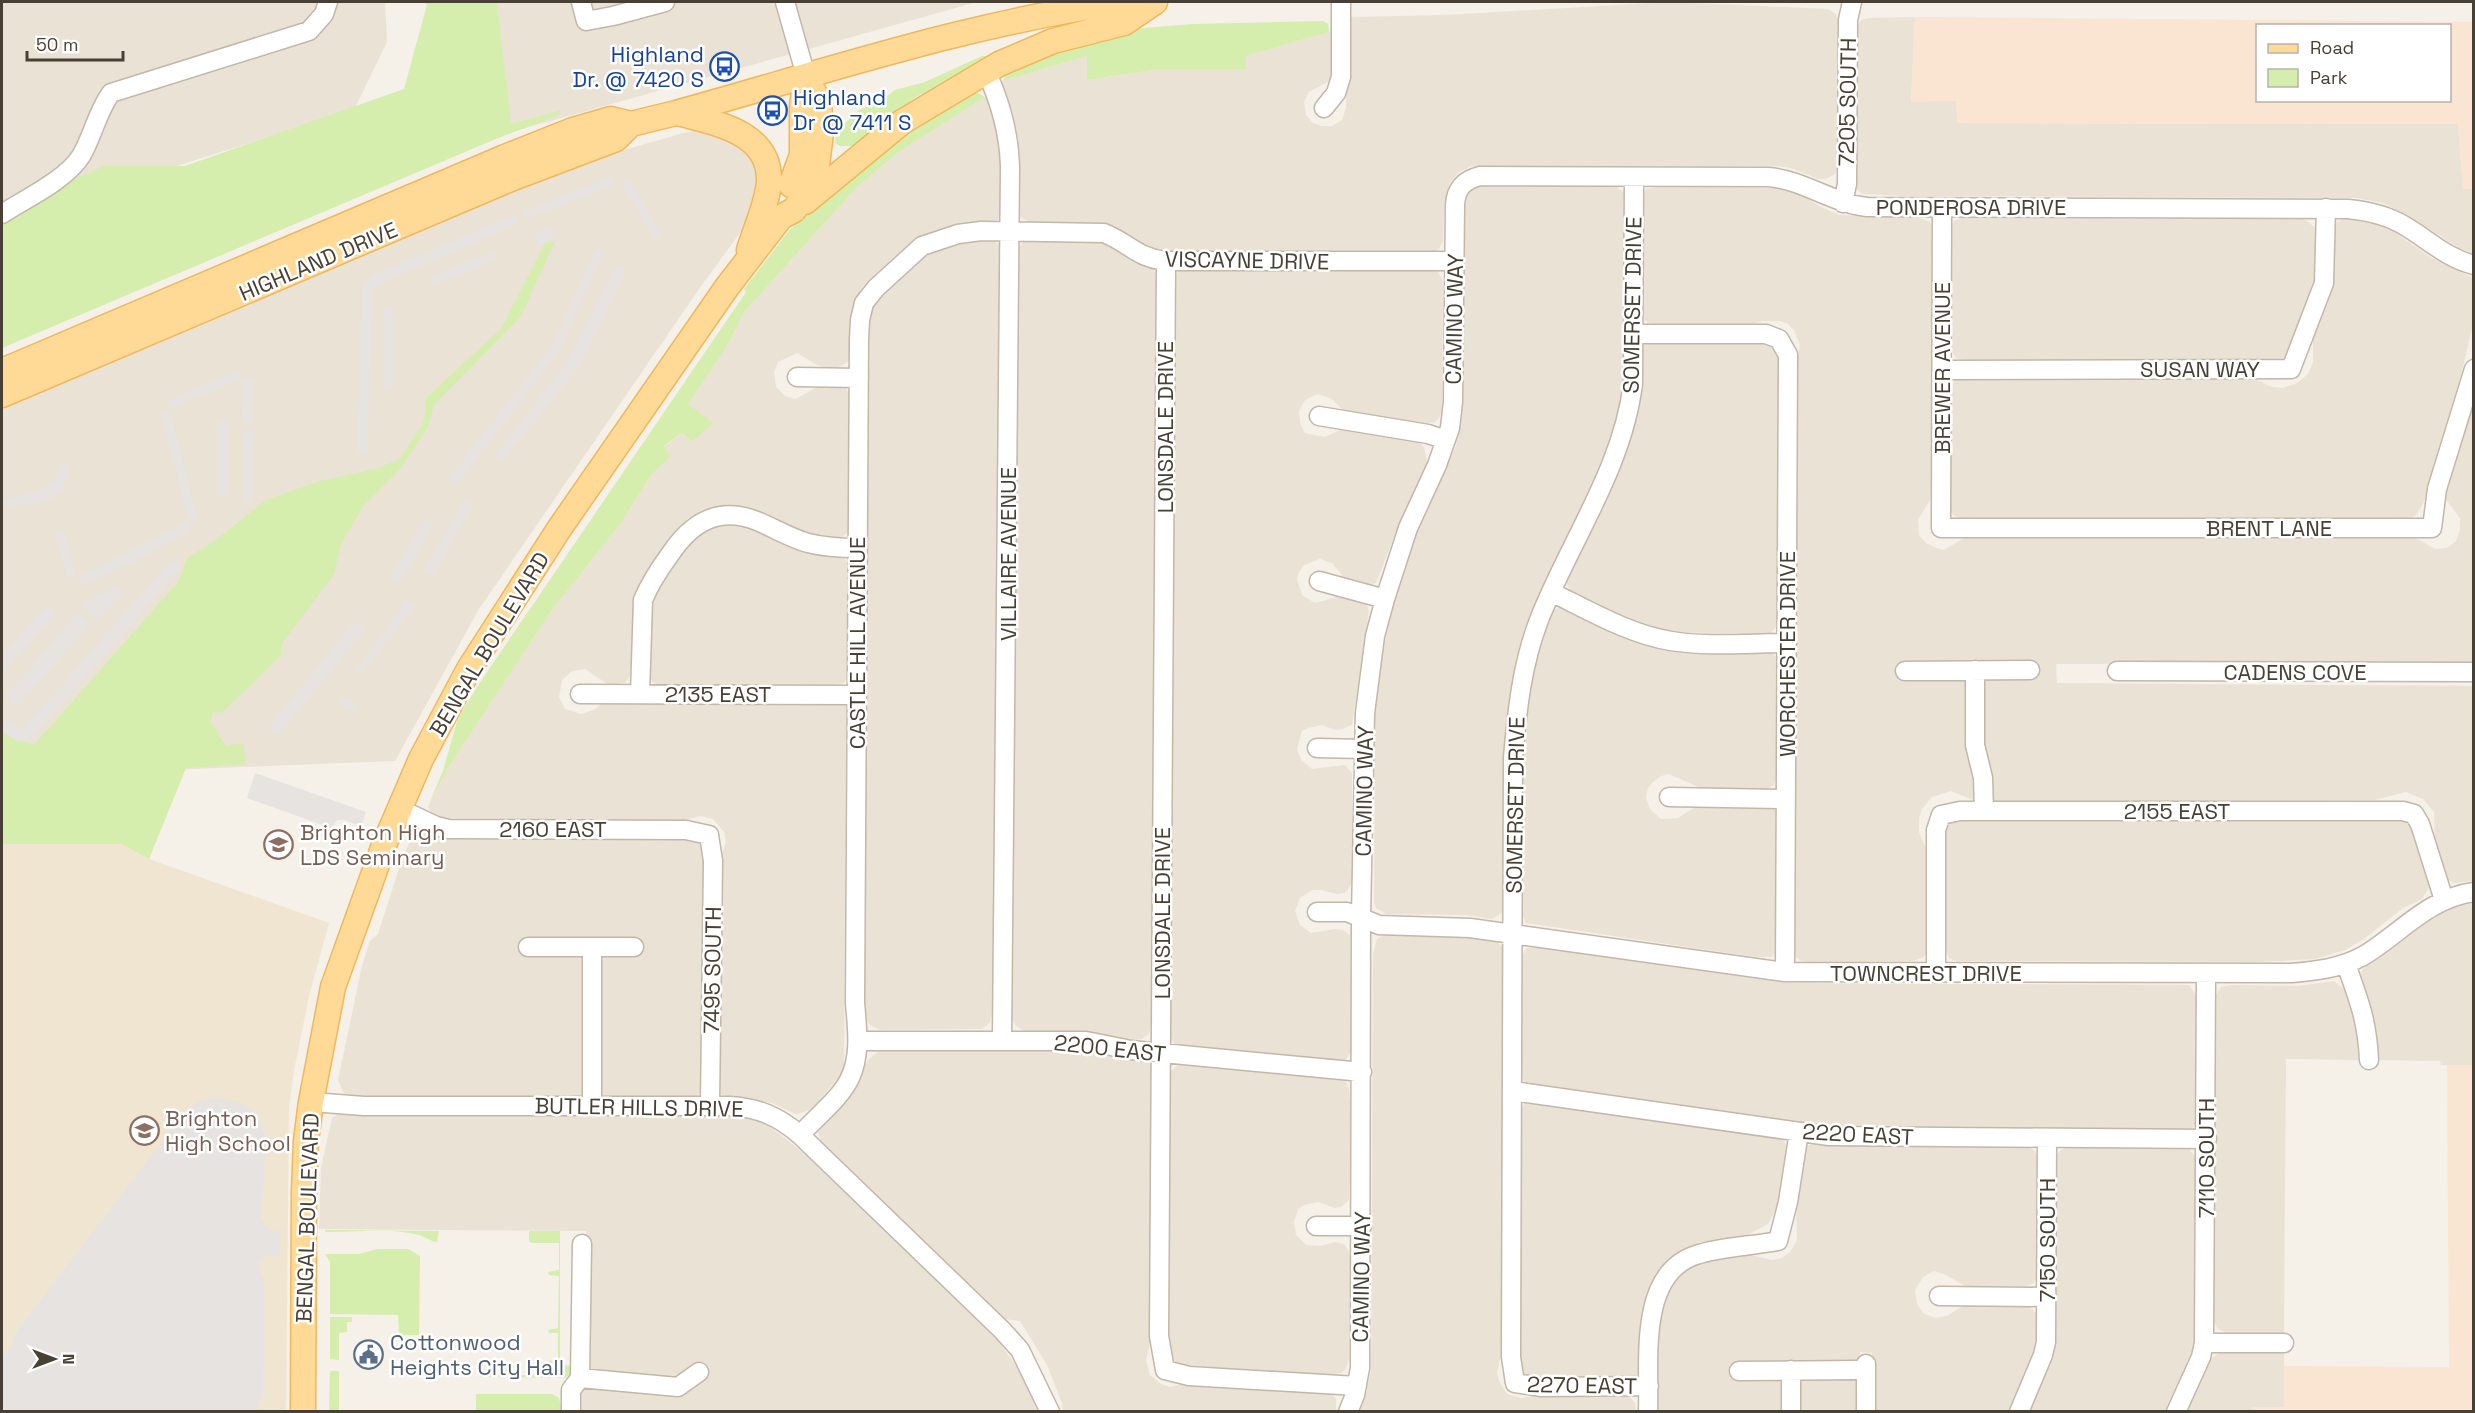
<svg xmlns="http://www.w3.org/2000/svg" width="2475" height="1413" font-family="'Space Grotesk',sans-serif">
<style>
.residential{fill:#eae2d5}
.commercial{fill:#f9e5d1;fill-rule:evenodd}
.education{fill:#f0e5d0}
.green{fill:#d5edad}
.parking{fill:#e6e3e0}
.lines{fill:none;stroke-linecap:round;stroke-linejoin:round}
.minor-casing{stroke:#c2b7a9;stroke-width:21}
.major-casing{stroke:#efb85c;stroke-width:27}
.minor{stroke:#fff;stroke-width:18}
.major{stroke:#ffda97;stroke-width:24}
.labels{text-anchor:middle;stroke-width:5;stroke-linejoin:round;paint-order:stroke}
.transit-label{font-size:22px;fill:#164399;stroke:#fff;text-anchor:end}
.street-label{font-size:22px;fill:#494035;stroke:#fff}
.education-label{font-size:22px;fill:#785e54;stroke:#fff;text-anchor:start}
.service-label{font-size:22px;fill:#4e5e75;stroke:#fff;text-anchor:start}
</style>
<rect width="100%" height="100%" fill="#f5f0e8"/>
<path class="residential" d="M2,2H385L387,42L354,110L167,169L73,180L2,228Z
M497,2H977L511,132Z
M1669,2L1828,9L1836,14L1838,22V167L1835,174L1826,179H1818L1791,168L1777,166H1471L1458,173L1450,182L1444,204L1443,241L1439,249L1433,252L1416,253H1172L1147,249L1105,224L1032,223L1020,217L1000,82L1087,56L1088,80L1160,69H1246V56L1332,31L1331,80L1309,92L1304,102L1306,115L1313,123L1321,126H1332L1342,120L1346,108L1348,23L1352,17L1446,15Z
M1915,17L1911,101H1957L1958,123L2458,124L2463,188L2473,189V253L2459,248L2409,216L2383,203L2357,198L1910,196L1862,194L1857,189L1855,182L1856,28L1861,20L1868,18Z
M988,95L999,140L1002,206L998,220L948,227L927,235L897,254L862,287L852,313L851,359L843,365L833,369L817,365L797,353L778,362L774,372L776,387L785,396L796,399L822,384L845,387L849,394L848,532L840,539L798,532L763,515L738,506L711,508L687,519L660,551L642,582L633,604L632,673L625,683L609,685L585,669L572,671L562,680L559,697L565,709L581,714L594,710L606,700L846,702L844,1071L811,1110L796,1114L772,1103L728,1098L721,1094L717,1080L720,859L726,842L724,832L713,819L700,816L682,821L441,818L433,814L428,807L450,765L552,610L621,523L651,475L669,458L664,447L682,433L692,442L712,423L687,404L730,341L744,312L857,187L896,154Z
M707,129L756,153L761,204L699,289L479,609L395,761L191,769L2,789V409L579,163L687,132Z
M1475,186H1611L1617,187L1624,193L1626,202L1623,394L1611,442L1538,601L1505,905L1503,912L1492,919L1466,915L1386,914L1376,908L1374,902L1375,712L1382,657L1391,613L1406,563L1421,521L1456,446L1460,427L1463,407L1464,208L1465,197Z
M1659,187L1784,188L1799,192L1819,206L1839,215L1919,218L1930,222L1933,227V478L1930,500L1918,520L1919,535L1926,543L1936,548L1944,550L1969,535L2409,534L2435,549L2447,548L2456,541L2460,530V518L2444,497L2473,384V663L2056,664L2057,683L2473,686V881L2454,883L2446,879L2435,848L2434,812L2423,799L2406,792L2375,800L1978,802L1951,791L1932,797L1922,809L1919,818V832L1927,851V953L1922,958L1913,961L1808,962L1801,961L1796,957L1792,950L1795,367L1800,345L1794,330L1788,324L1780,321H1763L1747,325L1653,324L1648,323L1644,319L1641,308V202L1646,189Z
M1961,218L2304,219L2317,229L2316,275L2290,347L2283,359L1963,360L1956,358L1948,345L1950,228L1954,221Z
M2348,218L2367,221L2394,232L2430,257L2473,278V324L2455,401L2423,504L2416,515L2410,519H1964L1956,517L1950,512L1948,505L1949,391L1956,378L2248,376L2272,387L2283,388L2297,383L2308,374L2313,362V332L2332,229L2337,222Z
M981,239L994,240L1000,247L1002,258L993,1008L990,1022L982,1029L880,1030L870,1025L864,1017L862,1004L867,331L873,301L918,257L940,245Z
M1024,240H1099L1151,267L1158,276L1153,1016L1149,1034L1142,1039L1133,1040L1085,1032L1024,1031L1015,1025L1010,1015L1017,251Z
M1433,268L1438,271L1443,282L1442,412L1439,418L1435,422L1426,424L1349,412L1343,410L1332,399L1318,394L1305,400L1299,411L1300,423L1305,433L1325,437L1346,427L1418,441L1424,447L1427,462L1396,532L1376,583L1365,586L1345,579L1332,563L1320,559L1304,565L1299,572L1297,579L1302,595L1315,603L1340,596L1366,603L1369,611L1352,725L1343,729L1335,730L1322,725L1308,728L1302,731L1297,749L1301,760L1312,769L1345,765L1352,773V881L1349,888L1345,893L1337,894L1321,890H1312L1300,898L1295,911L1300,925L1311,933L1336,929L1343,930L1350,935L1352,1050L1345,1061L1339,1062L1182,1047L1175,1045L1169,1034L1173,278L1180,269Z
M1765,340L1775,344L1780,357L1778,620L1776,627L1771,633L1762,634L1671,632L1625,617L1570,591L1566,580L1644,345L1649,341Z
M741,522L840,555L846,560L848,566V677L844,683L836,685H660L652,682L647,673L649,601L686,543L710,525Z
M1563,607L1634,638L1769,650L1776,657L1779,663L1778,777L1774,785L1767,789H1703L1669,774L1661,776L1653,782L1648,788L1646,798L1650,809L1661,819L1678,818L1700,804H1766L1777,811L1778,944L1772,957H1755L1526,923L1520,910L1521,726L1533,666L1551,610Z
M1956,818L2405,819L2412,824L2429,888L2422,899L2403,908L2364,939L2345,950L2315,959L2260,962L1957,961L1950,959L1944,949L1943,830L1947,821Z
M424,830L697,839L704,849L703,1086L698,1095L691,1097H393L349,1096L344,1094L338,1080L362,966L370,941L378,934L404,853L416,832Z
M2473,903V1065H2441L2440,1061L2376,1060L2374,1020L2360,976L2363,968L2432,918L2455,907Z
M1387,934L1462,937L1494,941L1500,944L1503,949V1347L1497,1373L1499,1381L1507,1394L1521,1398L1539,1395L1627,1394L1635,1403L1636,1411L1359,1412L1366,1394L1371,1370L1373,954L1377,939Z
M1536,947L1789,983L2189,985L2196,995L2198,1122L2191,1129L1834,1128L1528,1085L1523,1080L1520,1071V958L1527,948Z
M2334,981L2346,991L2356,1016L2358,1060L2286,1059L2284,1334L2226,1333L2217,1328L2213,1319L2216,995L2221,987L2232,985L2298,986Z
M889,1048H1083L1148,1060L1152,1065V1335L1146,1360L1150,1375L1161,1384L1170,1387L1190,1383L1329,1391L1336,1399V1411H1063L1062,1403L1047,1365L1020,1321L1004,1319L995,1313L821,1142L818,1132L822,1122L856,1082L867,1061L876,1053Z
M1180,1063L1340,1078L1346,1082L1349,1089L1351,1115L1349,1200L1341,1207L1335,1208L1318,1202L1304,1205L1298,1209L1294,1222L1296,1235L1306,1245L1320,1246L1335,1242L1344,1244L1348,1249L1350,1257L1349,1359L1345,1370L1341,1373L1327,1375L1173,1364L1167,1349L1169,1073Z
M1530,1102L1776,1136L1783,1139L1787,1147L1779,1204L1768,1224L1742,1238L1701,1242L1688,1248L1672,1257L1655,1277L1646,1294L1643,1311L1641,1367L1638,1374L1633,1377H1530L1521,1373L1518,1367L1519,1115L1524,1104Z
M343,1112L731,1113L763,1121L806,1155L995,1336L1024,1378L1037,1411H580L586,1231L319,1229L321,1168L332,1118Z
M1813,1142L2022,1145L2035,1151L2038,1158V1275L2034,1283L2026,1286H1965L1944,1274L1934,1271L1923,1277L1915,1290L1917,1304L1923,1313L1935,1318L1947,1316L1966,1304H2026L2036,1313L2037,1329L2034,1352L2014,1398L2011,1411H1872V1353L1860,1352L1859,1411L1656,1412L1658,1308L1673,1277L1704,1258L1746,1254L1772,1260L1782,1258L1790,1252L1797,1240L1796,1202L1802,1152Z
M2067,1145L2186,1146L2194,1155L2198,1164L2193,1353L2167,1405V1411L2027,1412L2053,1353L2056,1155Z
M2224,1350H2284V1407H2251V1412H2185L2210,1359Z"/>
<path class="commercial" d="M1915,17L2473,22V189H2463L2458,124L1957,123L1956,101L1911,102ZM2258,26H2450V100H2258Z
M2447,1065H2473V1411H2251V1407H2284V1366L2449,1367Z"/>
<path class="education" d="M2,844H121L149,859L329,923L309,996L294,1070L289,1107L286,1411H2Z"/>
<path class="green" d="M424,2H497L511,124L561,110L559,115L498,138L2,348V223L67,183L104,166H185L404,89L427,5Z
M1323,21L1328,24L1329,32L1246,56V69H1160L1087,80V56L1003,81L1008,68L1039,55L1132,29L1193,24Z
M982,56H987L989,58L986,62L916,97L897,111L884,116L876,128L851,146H840L835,143L836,132L859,110L881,101L895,90L925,82Z
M976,92L985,97L896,154L857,187L744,312L730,341L688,404L713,423L692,442L682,433L664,446L670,457L651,475L621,523L552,610L450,765L429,804L443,771L458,718L481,681L746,292L744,289L789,231L844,175L962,94Z
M555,241L521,316L434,405L428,427L400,469L364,505L341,544L334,574L282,643L281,655L222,713L214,711L210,721L226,746L243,743L246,764L186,768L149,859L121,844H2V732L16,741L35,744L179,581L187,558L215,541L266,500L320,481L376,469L400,459L424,421L426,398L501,329L545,243Z
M325,1230L439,1231L437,1242C429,1241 423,1235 415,1234C390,1228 351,1232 325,1232Z
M529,1231H560V1365L571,1366V1374L565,1378L480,1377V1374L486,1373L487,1364H492V1375H504L505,1363L510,1364V1375H547L548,1361L558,1360V1333H549L548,1330L558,1328L559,1276L549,1275L548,1272L559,1270V1243H532L529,1241Z
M378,1249H408L420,1256L419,1335H399L398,1315L330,1314V1262L325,1254H359Z
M330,1317H352V1322H347V1332L339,1333V1360L330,1359Z
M330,1371H339V1411H329Z
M476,1394H552L559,1398L562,1411L476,1412Z"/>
<path class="parking" d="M611,176L614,184L526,220L523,212Z
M629,180L661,235L654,239L622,184Z
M516,214L519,223L380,284L372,291L367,454H357L362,288L375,274Z
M550,226L554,237L538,245L534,234Z
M596,249L604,253L557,353L458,484L448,479L551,347Z
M493,251L497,259L434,286L430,277Z
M616,266L626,270L580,366L502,461L496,456L568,361Z
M383,307H393V390H383Z
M238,371L241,379L171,409L168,400Z
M243,380H253L251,422H242Z
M170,411L197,519L189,522L161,413Z
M217,422H227V495H217Z
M243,430H253L252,502H243Z
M70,464L66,481L62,490L53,497L43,502L2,507V499L37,492L52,483L58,475V466Z
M466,498L474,503L434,574L425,569Z
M425,519L434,525L399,583L390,577Z
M186,522L191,532L83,587L78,577Z
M64,530L75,576L67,578L55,533Z
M173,559L182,566L30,740L16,741L2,729V715L21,731Z
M118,585L123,594L97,620L81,604Z
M407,601L414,607L361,674L356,669Z
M46,607L54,615L2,673V656Z
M78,613L90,624L17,707L5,696Z
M355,621L365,629L279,735L269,726Z
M344,697L359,708L354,714L339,703Z
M255,773L366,812L361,826L344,820H337L331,828L247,798Z
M218,1097L241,1103L253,1111L261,1122L266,1139L261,1219L267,1228L280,1233V1256H264L259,1263L260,1273L264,1280L263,1395L259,1402L258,1411H2V1355L7,1353L13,1345L14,1335L184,1113L200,1101Z"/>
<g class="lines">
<defs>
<path id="minor" d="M581,2L586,21L613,16L665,2
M785,2L806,76
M986,71C1000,101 1009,134 1010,166L1002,1040
M1324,108L1336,93L1341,77V2
M1634,177L1633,383C1623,468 1570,541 1539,620C1522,664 1517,711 1513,758L1511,1357L1515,1383L1542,1387L1649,1386
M1843,203L1847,184L1848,20L1852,2
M1942,208L1941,528H2432L2437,489L2474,369
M2,214C25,199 66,180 81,156C93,136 97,112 111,93L309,31L324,14L328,2
M1166,261L1159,1336L1165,1370L1189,1376L1357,1386
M1633,334H1766L1779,339L1788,355L1785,972
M1942,370L2291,369L2324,283L2326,208
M797,377L859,378
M1319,416L1428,434L1446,440
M1319,581L1385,599
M1551,592C1590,611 1629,634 1671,641C1708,647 1749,643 1787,643
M1975,670V745L1983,778L1984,811
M1905,671L2030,670
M2117,671L2474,672
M580,694L857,695
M640,694L643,600C650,583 660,568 671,553C692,522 719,506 757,521C774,528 790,538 808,543C824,547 841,548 858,548
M1317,748L1364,749
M1669,797L1786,799
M400,809L436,826L449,829L686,830L709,835L713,861L710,1106
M1317,912H1347L1379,925L1470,928L1785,972L2291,973C2316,971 2341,968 2363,956C2400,934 2428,898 2474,892
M528,947H634
M2346,964C2359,1001 2367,1019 2369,1060
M1936,973V830L1941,815L1960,811H2403L2414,814L2420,824L2444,900
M858,1041H1086L1131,1050L1362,1072
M1513,1091L1829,1136L2207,1139
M311,1102L364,1106H730C759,1108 778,1116 800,1135L1002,1330L1020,1350L1050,1412
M592,1106V947
M800,1135C816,1117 840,1099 850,1078C861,1055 857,1027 855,1003L859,339L860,320L864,303L876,288L922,246L958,234L981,231L1104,233C1129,243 1137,258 1166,261H1454
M1316,1226H1362
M1939,1296L2047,1297
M2204,1343H2284
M1739,1371L1856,1370
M580,1378L678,1387L699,1372
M571,1412V1390L580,1378L582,1244
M1348,1412L1355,1395L1360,1368L1361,918L1365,713L1375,636L1385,599L1408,528L1437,465L1450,428L1453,402L1455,205C1456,188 1464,180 1480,176L1768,177C1804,180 1831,203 1867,207L2348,209C2369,211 2387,215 2405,226C2429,240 2446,258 2474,265
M1648,1412C1650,1363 1637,1274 1696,1255C1719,1247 1752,1246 1778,1241L1788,1202L1799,1132
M1791,1412V1370
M1866,1412V1364
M2019,1412L2043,1355L2046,1342L2047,1138
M2176,1412L2201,1357L2204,1343L2206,974"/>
<path id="major" d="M678,113C714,123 768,131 769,178C770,197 755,230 749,250
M791,185L802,155V106L806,76
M805,202L902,122L999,64L1053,41L1124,23L1155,2
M2,371L505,157L573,130L611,119L631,124L676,113C824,72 969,23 1122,2
M2,395L513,178L616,139L631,124
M303,1412L304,1192L306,1141L311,1102L333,987L384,845L421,759L469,669L559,529L727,287L781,217L794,210L800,202L817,165L821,133L819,102L806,76"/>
</defs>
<use href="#minor" class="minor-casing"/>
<use href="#major" class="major-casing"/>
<use href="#minor" class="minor"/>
<use href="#major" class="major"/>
</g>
<defs>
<symbol id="bus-ring" viewBox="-11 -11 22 22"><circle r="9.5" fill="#fff" stroke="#1a4fb4" stroke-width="1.5"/><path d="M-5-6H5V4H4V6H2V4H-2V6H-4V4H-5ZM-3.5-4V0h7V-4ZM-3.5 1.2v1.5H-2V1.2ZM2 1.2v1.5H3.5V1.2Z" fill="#1a4fb4"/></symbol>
<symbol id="school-ring" viewBox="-11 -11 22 22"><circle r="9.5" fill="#fff" stroke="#8d6e63" stroke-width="1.5"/><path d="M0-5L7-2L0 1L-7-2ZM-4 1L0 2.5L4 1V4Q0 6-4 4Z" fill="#8d6e63"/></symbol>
<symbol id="civic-ring" viewBox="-11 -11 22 22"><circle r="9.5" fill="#fff" stroke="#5c6f8a" stroke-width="1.5"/><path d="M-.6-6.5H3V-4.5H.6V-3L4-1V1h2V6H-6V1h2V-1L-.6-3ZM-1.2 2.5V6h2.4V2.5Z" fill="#5c6f8a"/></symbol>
</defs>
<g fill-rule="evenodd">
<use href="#bus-ring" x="708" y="50" width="33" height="33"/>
<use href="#bus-ring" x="756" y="94" width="33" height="33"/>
<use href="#school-ring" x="262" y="828" width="33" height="33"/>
<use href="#school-ring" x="128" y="1114" width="33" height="33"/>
<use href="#civic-ring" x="352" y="1338" width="33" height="33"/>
</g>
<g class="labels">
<g class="transit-label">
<text x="704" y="62">Highland<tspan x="704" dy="25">Dr. @ 7420 S</tspan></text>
<text x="793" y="105" text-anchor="start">Highland<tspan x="793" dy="25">Dr @ 7411 S</tspan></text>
</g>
<g class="street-label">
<text transform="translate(1847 102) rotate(-89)" y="8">7205 SOUTH</text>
<text x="1971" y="215">PONDEROSA DRIVE</text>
<text transform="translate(1247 260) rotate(1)" y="8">VISCAYNE DRIVE</text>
<text transform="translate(318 261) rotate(-23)" y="8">HIGHLAND DRIVE</text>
<text transform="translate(1632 305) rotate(-89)" y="8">SOMERSET DRIVE</text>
<text transform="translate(1454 319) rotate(-89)" y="8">CAMINO WAY</text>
<text transform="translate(1942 368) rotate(-90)" y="8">BREWER AVENUE</text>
<text x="2200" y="377">SUSAN WAY</text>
<text transform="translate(1165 427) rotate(-90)" y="8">LONSDALE DRIVE</text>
<text x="2269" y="536">BRENT LANE</text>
<text transform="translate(1008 554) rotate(-90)" y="8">VILLAIRE AVENUE</text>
<text transform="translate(857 643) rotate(-90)" y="8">CASTLE HILL AVENUE</text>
<text transform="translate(489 644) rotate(-59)" y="8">BENGAL BOULEVARD</text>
<text transform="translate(1787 654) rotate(-90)" y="8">WORCHESTER DRIVE</text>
<text x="2295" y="680">CADENS COVE</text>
<text x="718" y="702">2135 EAST</text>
<text transform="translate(1364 791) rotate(-89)" y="8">CAMINO WAY</text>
<text transform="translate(1515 805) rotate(-89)" y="8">SOMERSET DRIVE</text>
<text x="2177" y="819">2155 EAST</text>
<text x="553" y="837">2160 EAST</text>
<text transform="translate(1162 913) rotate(-90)" y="8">LONSDALE DRIVE</text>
<text transform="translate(712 970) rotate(-89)" y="8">7495 SOUTH</text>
<text x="1926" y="981">TOWNCREST DRIVE</text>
<text transform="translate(1110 1048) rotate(6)" y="8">2200 EAST</text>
<text transform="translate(639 1107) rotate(1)" y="8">BUTLER HILLS DRIVE</text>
<text transform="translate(1858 1134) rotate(3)" y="8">2220 EAST</text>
<text transform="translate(2206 1158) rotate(-90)" y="8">7110 SOUTH</text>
<text transform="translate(307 1218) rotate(-88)" y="8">BENGAL BOULEVARD</text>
<text transform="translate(2047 1240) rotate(-90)" y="8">7150 SOUTH</text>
<text transform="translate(1361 1277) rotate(-89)" y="8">CAMINO WAY</text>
<text transform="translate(1582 1385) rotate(1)" y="8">2270 EAST</text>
</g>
<g class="education-label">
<text x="300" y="840">Brighton High<tspan x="300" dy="25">LDS Seminary</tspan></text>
<text x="165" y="1126">Brighton<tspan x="165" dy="25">High School</tspan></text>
</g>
<g class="service-label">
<text x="390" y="1350">Cottonwood<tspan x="390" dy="25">Heights City Hall</tspan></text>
</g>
</g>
<rect width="2475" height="1413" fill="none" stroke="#494035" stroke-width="6"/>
<rect x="2256" y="24" width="195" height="78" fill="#ffffff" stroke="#b6b3ae" stroke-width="1.5"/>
<rect x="2268" y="44" width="30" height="9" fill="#ffda97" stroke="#b6b3ae" stroke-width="1.5"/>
<text x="2310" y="54" font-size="18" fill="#494035">Road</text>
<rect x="2268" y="69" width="30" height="18" fill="#d5edad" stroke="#b6b3ae" stroke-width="1.5"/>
<text x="2310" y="84" font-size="18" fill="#494035">Park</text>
<g transform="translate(54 1359) rotate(90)" stroke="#ffffff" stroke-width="4.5" paint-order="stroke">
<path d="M0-4.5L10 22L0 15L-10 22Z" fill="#494035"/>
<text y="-9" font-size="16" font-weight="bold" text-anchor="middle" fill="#494035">N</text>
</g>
<path d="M27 51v9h96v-9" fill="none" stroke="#494035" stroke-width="3"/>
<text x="36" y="51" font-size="18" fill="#494035" stroke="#ffffff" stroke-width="4.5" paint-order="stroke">50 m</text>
</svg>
